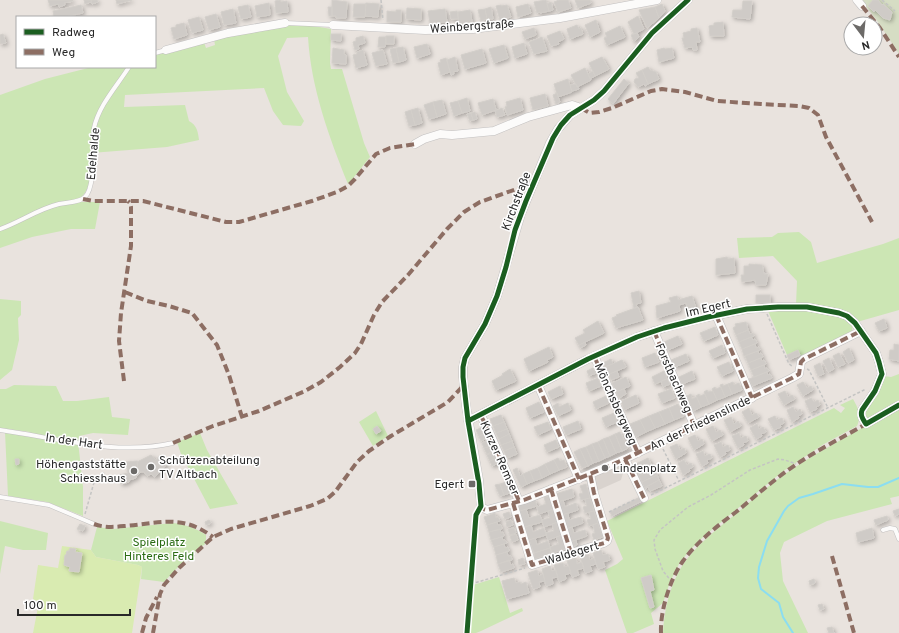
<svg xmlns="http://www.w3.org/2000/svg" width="899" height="633" font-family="Overpass,sans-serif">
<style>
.green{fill:#cce6b4}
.cemetery{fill:#d6ddc4}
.pitch{fill:#d9ebb1}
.plaza{fill:#d9d3ce}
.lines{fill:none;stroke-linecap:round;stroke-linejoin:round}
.stream{stroke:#8bddf1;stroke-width:2}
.building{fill:#cfcbc7;stroke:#d3cfca;filter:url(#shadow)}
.service-casing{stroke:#c2c0c0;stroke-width:5}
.minor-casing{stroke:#c2c0c0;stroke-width:9}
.path{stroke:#c4c4c3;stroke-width:1.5;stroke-dasharray:3 2;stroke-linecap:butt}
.service{stroke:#fcfbfa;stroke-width:4}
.minor{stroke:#fcfbfa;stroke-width:8}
.quiet{stroke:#8d6e63;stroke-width:4;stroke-dasharray:8 4;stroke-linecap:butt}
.cycleway-casing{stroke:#fff;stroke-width:8}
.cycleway{stroke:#1b5e20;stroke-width:5}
.poi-dot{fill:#6c6a68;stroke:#fff;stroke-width:1.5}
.labels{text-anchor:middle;stroke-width:3;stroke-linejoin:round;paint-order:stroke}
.street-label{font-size:12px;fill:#292929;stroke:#fff}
.poi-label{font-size:12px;fill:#292929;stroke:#fff;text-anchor:start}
.park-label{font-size:12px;fill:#2b6c14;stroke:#fff}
</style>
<defs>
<filter id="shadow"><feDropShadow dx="2" dy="2" stdDeviation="2" flood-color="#0004"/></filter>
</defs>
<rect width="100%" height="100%" fill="#e9e3de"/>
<path class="green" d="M288,25H308L331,29L330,63L331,69H342L364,143L370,157L350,182L348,184C329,137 311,88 308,37L287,38L278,56L287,92L304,121L301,126L283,125L273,111L264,88L125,95L124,107L185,105L189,121C197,125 198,132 199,140L167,147L91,153C90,168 93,189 80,198V202H100L95,229H71L32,237L0,248V95L45,79L92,67H155V55L204,42L206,48L215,45L214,39Z
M799,232L811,242L817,263L883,244L899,238V310L857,322L855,320L796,305L797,281L773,256L739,258L737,238L772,237L778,233Z
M0,299L21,301V315L18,318L19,340L12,370L0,380Z
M769,309C787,310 842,309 851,324C854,329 852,332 848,335L801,356L798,351L787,355L768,311Z
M899,374V496L890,498L892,504L827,521L784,542L780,553L783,581L808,633H663C664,610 670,585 682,566C696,545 717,529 737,513C752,500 766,488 782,476C810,456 841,440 871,423L864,414L884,376L891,377Z
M14,385L56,386L63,401H77L109,397L112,417L130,419L128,435L93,433L79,436L78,441L83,487V516L47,502L8,496L5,432L29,436L30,432L0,428V389H6Z
M853,399C858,408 862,415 857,426L824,444L782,472L703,537L689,551L679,564L670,582L663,603L651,613L654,624L633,633H627L605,570L617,564L623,559L607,521L834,408L841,413L845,408L840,405Z
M376,411L388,436L373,446L359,422Z
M200,433L207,450L238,504L210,509L181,454L177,442Z
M0,521L48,533L46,550H23L5,546L0,574Z
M173,523C184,524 196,528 206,535V541L205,544L180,565L164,582L141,579L142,567L138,565L96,557L91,550L97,527L113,529Z
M499,577L510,613L522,608L523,611L481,631L476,633H470L473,585Z"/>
<path class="cemetery" d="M861,0H899V54L878,22Z"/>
<path class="pitch" d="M62,546L91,550L96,557L138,565L142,567L132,633H33L39,602L33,599L38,565L58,568Z"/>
<path class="plaza" d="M633,448L631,460L625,466L621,480L592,493L588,482L583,481L579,471Z"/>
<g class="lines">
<path class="stream" d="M793,633L783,617L779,603L761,589L758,578L759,567L767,541L784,511L788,506L799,498L813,494L842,484L868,487H878L899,478"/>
</g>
<path class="building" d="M48,0H73V1L64,3L65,5L59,7L58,4L50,6Z
M84,0H91V2L85,4Z
M91,0H97L98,2L92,4Z
M116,0H132L117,4Z
M280,0L281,2L287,1L288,12L276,13L275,1Z
M332,0L347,2L346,18H336V16H332Z
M546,0L549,11L540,13V12L537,13L534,2Z
M559,0H568L571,8L558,12L554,2Z
M575,0H590L591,3L578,8Z
M873,0H878L882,5L883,4L892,12L890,20L883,18L875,10L874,12L868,6Z
M743,1H752L750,19L732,17L733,10H742Z
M551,2L553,10L549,11L547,4Z
M269,3L270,15L257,17L255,6Z
M366,3L379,4L378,17L365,16Z
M354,4H366L365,17H353Z
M528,4L531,13L518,17L516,7Z
M662,4L665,11L659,18L655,7Z
M81,5L83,13L64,17H54L53,11Z
M248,5L251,17L241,19L238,7Z
M501,5V6L507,5L511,17L500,20L496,6Z
M328,7H332V16H329Z
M491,7L493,19H487L485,9Z
M655,7L659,18L647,28L639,10Z
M407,8L421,9V20L406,19Z
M233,9L236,23L224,25L221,12Z
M445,9L447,22L430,23L428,11Z
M485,9L487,19L481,21L478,10Z
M396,10H401V22H387V11L396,12Z
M470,10L472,22L459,24L458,12Z
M457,11L458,19H451L450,12Z
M216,14L220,27L209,30L205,17Z
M638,16L644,29L634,34L628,22Z
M199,17L203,30L192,33L188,20Z
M596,20L600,32L590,37L585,25Z
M723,22L724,36H710L709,26L714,25V23Z
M184,23L187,35L174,39L171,28L176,27V25Z
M577,25L579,29L581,28L583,34L570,39L567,29Z
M620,26L625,37L607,45L604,38L607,37L605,33Z
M534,28L536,35L525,39L522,32Z
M697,28L700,42H696L697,50H693L692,47L685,48L682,38H684L683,33L691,31V29Z
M560,31L564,39L558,42L559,44L551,46L547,36Z
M637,33L639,37L634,42L631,35Z
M3,34L6,43L0,44V35Z
M331,34H341V41L331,40Z
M363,36L365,43L358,45L359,49L355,50L353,42L356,41V38Z
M386,36H394V44H386Z
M379,37H386L385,47H378Z
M542,37L547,51L534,54L529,42Z
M524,43L527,54L515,58L512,47Z
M427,44L430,54L417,58L414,47Z
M504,45L508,58L494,63L489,49Z
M403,47L406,60L399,62L396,48Z
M333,48L344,50V54L346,55V64L332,63Z
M396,48L399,62L393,63L390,49Z
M664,48L665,49L672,48L674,58L659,62L657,50Z
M482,49L486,63L465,69L461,55Z
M363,50L367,65L356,68L353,55L357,54V52Z
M383,50L387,64L376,66L372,53Z
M455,57L458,71L453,72L454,74L451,75L447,60Z
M602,57L609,69L595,76L589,63Z
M446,58L450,72L441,75L438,63L441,62L440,60Z
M648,67L650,70L656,72L659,79L648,84L642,70Z
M585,68L591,80L577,87L571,75Z
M642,70L648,84L645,86L644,84L638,87L634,82L635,79L639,78L636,73Z
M593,71L595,76L590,79L588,74Z
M568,79L572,92L558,97L554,84Z
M624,79L629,83L613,104L608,99Z
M576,84L579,89L572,91L570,85Z
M557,93L560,102L556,104L553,95Z
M545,94L548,106L533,110L530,98Z
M467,98L470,111L462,113L458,101Z
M520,98L523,110L507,115L505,107L507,106L506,102Z
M493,99L496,110L482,115L478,103Z
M442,100L446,114L437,117L433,102Z
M458,101L462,113L454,116L450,103Z
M433,102L437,117L429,119L424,105Z
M418,108L422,123L415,125L411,110Z
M502,108L505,115L497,117L495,111Z
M411,110L415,125L409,126L405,112Z
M475,112L477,119L473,120L471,113Z
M471,113L473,120L470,121L467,114Z
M727,257L728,259L734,258L735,273L716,275V259Z
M749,264L762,265L764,274H768L766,285H756L755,280L742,282L741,275H744V266H749Z
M639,291L641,303L636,304L637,307L634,308L631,293Z
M756,295H770V303H756Z
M677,296L678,300L692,296L696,308L688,310L686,303L679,305L680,311L657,318L656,306L671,302L669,298Z
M638,307L643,320L616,328L612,318L617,316L616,315Z
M884,319L887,328L879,331L875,323Z
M598,321L604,333L579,345L575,338L585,333L583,330Z
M746,322L748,330L736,335L733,328L736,326L735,324Z
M715,327L718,335L704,341L700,333Z
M748,330L750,334L753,333L754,336L739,342L736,335Z
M678,336L682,344L668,350L664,342Z
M751,337L753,340L755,339L757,343L742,349L739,342Z
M585,342L586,345L580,348L579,345Z
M755,344L756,348L759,347L760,350L744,356L742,349Z
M894,344L899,345V361L889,359L890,350H894Z
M722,345L725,353L713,358L709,351Z
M549,347L553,357L547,360L548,362L529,371L524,359Z
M849,348L854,360L848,363L843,352Z
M798,350L800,355L789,360L787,355Z
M758,351L759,354L761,353L763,357L748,363L745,356Z
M655,353L659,362L645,367L642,358Z
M839,353L845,364L838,367L833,356Z
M686,354L689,361L675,367L671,360Z
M761,358L762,361L764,360L766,364L751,370L748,363Z
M829,358L834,369L828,372L823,361Z
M611,359L613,364L605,367L603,363Z
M622,360L626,367L607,375L605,367Z
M729,362L733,371L722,376L717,367Z
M820,363L824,374L818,376L814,366Z
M764,365L765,369L767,368L769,371L754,377L751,370Z
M593,368L596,373L589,376L587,371Z
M510,369L516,381L496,390L492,381L503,375L502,374Z
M617,371L619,377L611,380L609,374Z
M664,371L667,379L655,384L652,377Z
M692,371L695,379L682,384L679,377Z
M767,372L768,375L770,374L772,378L752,386L749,379Z
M626,377L630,386L616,392L612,383Z
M598,378L601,386L589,391L586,383Z
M667,379L670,384L663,387L661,381Z
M733,382L734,385L739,383L742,390L732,394L728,384Z
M803,382L807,388L811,386L813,390L803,396L797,385Z
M723,384V386L728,384L732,394L725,397L720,385Z
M560,386L563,394L551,399L548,392Z
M715,387L716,389L721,387L725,397L717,400L712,389Z
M624,389L626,394L619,398L616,392Z
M671,389L675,398L662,403L658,394Z
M707,390L708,392L713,391L717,400L709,404L704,392Z
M785,391L788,397L792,395L795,399L784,405L778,394Z
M691,394L692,399L697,397L701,407L693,411L687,396Z
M699,394L700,396L705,394L709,404L701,407L696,396Z
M636,395L639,403L624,410L621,401Z
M606,396L609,403L596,409L593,402Z
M811,398L814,402L818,400L820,405L816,407L817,409L810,412L805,401Z
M539,402L544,412L530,418L526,408Z
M558,403L559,407L568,403L571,410L558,416L553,406Z
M678,404L684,416L674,420L669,408Z
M793,407L796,412L800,409L802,414L798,416L799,418L792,422L787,410Z
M669,408L674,420L665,424L659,412Z
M749,408L752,415L756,413L759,417L748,423L742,412Z
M659,412L665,424L655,428L649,416Z
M614,413L617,422L606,427L602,418Z
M501,415L504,422L493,426L490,419Z
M649,416L655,428L646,432L640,420Z
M775,416L777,420L782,418L784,423L780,425L781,427L774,430L768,419Z
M731,417L734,424L738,421L741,426L730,432L724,420Z
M640,420L646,432L636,437L630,424Z
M578,421L581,429L566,435L563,427Z
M504,422L507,429L496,433L493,426Z
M548,422L551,429L538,435L534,427Z
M757,424L759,429L763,427L766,432L761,434L762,436L756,439L750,428Z
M377,426L381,431L376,434L373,429Z
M713,426L716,432L720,430L723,435L712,441L706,429Z
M483,427L485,433L479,436L476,430Z
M507,429L509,434L499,439L496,433Z
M620,432L628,448L622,451L615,434Z
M485,433L488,438L481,441L479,436Z
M739,433L741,438L746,436L748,441L743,443L744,445L738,448L732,436Z
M509,434L512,441L501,445L499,439Z
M615,434L622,451L616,453L609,437Z
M695,435L698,441L702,439L704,444L694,450L688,438Z
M609,437L616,453L610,456L603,439Z
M603,439L610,456L605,458L598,442Z
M488,440L491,446L484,448L482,443Z
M556,440L559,447L547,452L544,445Z
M512,441L514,447L504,451L501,445Z
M598,442L605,458L599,461L592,444Z
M721,442L723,447L728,445L730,450L725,452L726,454L720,457L714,445Z
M592,444L599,461L593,463L586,447Z
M677,444L680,450L684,448L686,453L676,459L670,447Z
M491,446L493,451L487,454L484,448Z
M514,447L517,454L507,458L504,451Z
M586,447L593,463L588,466L580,449Z
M580,449L588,466L582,468L574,452Z
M703,451L705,456L710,454L712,458L707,460L708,463L702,466L696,454Z
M494,452L496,458L490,461L487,455Z
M151,455L156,460L159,456L167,464L155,477L151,474L147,476L144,472H141L138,470L137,462Z
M496,458L499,463L492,466L490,461Z
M558,458L560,461L564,460L567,467L559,470L554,460Z
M648,458L651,464L636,471L635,468L638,467L636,464Z
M15,459H19V464L16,465Z
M554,460L559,470L550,474L545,464Z
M684,460L687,465L691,463L693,467L689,469L690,471L683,475L678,463Z
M137,461L138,470L141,472L136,477V478L129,480V482L121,484L119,475L128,473L126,462Z
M545,464L550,474L542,478L538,468Z
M651,464L654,469L639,476L636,471Z
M517,468L520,476L523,474L527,484L521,487L513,470Z
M538,468L542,478L534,481L530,471Z
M654,469L657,475L642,482L639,476Z
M530,471L534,481L527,484L523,474Z
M657,475L659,480L644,488L642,482Z
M659,480L662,486L650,491L648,487L645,489L644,488Z
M506,482L510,493L504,495L500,484Z
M500,484L504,495L500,496L495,485Z
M586,484L590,498L581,500L579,494L583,493L580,486Z
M572,489L574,497L558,502L555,494Z
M550,496L554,509L539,514L537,507L546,504L544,497Z
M640,497L642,501L612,516L610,512Z
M590,498L594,511L585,513L583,507L587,506L585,499Z
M535,500L537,506L520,511L519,505Z
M563,500L565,507L576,503L578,510L562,515L558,502Z
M526,509L529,518L540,515L542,522L525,527L520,511Z
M554,509L558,522L544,527L542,520L550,518L548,511Z
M899,509V514L895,516L893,511Z
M594,511L598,523L589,526L587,520L591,519L589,512Z
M509,512L511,517L505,519L503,514Z
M495,513L496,518L498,517L500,521L487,525L484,517Z
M568,513L569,520L581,517L583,523L566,529L562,515Z
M887,516L888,520L876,525L874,520Z
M209,520L211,523L206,525L205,522Z
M511,520L513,525L507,527L506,522Z
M497,522L498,525H501L502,529L489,532L487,525Z
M558,522L562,535L548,540L546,533L554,531L552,524Z
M598,523L603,537L594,540L592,534L595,533L593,525Z
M80,524L85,526L83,531L77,529Z
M531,525L533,532L544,528L546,535L529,540L525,527Z
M572,527L574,533L585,530L587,536L570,542L566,529Z
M514,528L516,533L510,535L508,529Z
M872,528L874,538L858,542L856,533Z
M500,529L501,533L503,532L504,536L491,540L489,532Z
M516,534L518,540L512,542L510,536Z
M562,535L566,549L552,553L550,547L559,544L556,537Z
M502,537L503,540H505L507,543L494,547L491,540Z
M535,538L537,545L548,541L550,548L534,553L529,540Z
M576,540L577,545L572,547L570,542Z
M504,544L505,548L508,547L509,551L496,555L494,547Z
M70,548L76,549L75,552L82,553L79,572L69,571L70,567L64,565L65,555H66L67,551H69Z
M550,548L552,553L535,559L534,553Z
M601,550L603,555L608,554L610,560L603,562L605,567L598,569L593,553Z
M507,552L508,556H511L512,560L498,564L496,555Z
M588,554L590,560L594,558L596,564L590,566L592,571L585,573L580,557Z
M523,558L525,564L519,565L518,560Z
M576,558L577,564L582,562L584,568L577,570L579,575L572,577L567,561Z
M509,560L511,565L513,564L514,568L501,572L498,564Z
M563,563L564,567L569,566L571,573L565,575L566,579L559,582L554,565Z
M550,566L552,571L556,570L558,577L552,578L553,584L546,586L542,569Z
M537,570L539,576L543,574L545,581L539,582L540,587L533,589L528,573Z
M651,575L654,590L650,591L654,607L650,608L641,578Z
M514,578L516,583L520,582L521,584L526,582L529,593L507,599L502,581Z
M814,579L815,583L810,585L809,581Z
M822,604L824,609L820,610L818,605Z
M832,627L834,633H829L827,628Z"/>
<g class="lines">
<defs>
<path id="service" d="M285,23L333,25
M155,53L166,50
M0,229C20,222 38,209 59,204C67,202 79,203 85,197C96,187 92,144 94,128C99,105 117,86 129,67
M0,430C57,438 116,456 173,443
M0,497L49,505L94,524
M883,530L890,528L895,529L899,539"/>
<path id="minor" d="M688,0L652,33L604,91L594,100L570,115L558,129L550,143L521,214L497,296L485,324L465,358L463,367V377L466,406L479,480L481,507L487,510L524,500L590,474L625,459L792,378L799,374L801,362L804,359L861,331
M857,0L862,6
M333,25L425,30L473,29L560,18L657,0
M166,50L228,33L285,23
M415,144L424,139L440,134L452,135L494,131L528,117L572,105L581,108
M716,315L752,398
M654,331L694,425
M594,356L638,453
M538,385L579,479
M481,416L487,427L519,501
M468,421L588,359L637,337L664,328L708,317L747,309L778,307H807L839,313L847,316L855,323L876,353L879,362L882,374L875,391L862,410C860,416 863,419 866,424L899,405
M625,459L644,498
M551,489L571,553
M513,503L532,565L604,543L607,541L608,538L594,493L590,474"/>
</defs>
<use href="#service" class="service-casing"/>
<use href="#minor" class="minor-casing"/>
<path class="path" d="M381,0L383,20
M882,0L895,11
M767,314L789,364L792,366
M807,369L809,370L828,408
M663,449L679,481
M651,495L866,389
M609,512L636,499
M85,514L95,479L102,476L104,472
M672,582L663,571L655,549L654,540L660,530L688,507L711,495L750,470L778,459L785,460L796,464
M471,584L525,568"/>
<use href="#service" class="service"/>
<use href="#minor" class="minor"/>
<path class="quiet" d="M862,6L880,28L899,57
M581,108L590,113L599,112L612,108L651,91L662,89L685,92L717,101L761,104L799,106L809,108L818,115L826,137L872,222
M83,199L93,201H143L226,222H239L312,201L337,192L348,186L355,179L376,154L390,148L415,144
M125,292L147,301L169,306L192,313L217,345L229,375L242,417
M716,315L752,398
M654,331L694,425
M594,356L638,453
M124,381L119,341L121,313L131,246V207L130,203L128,201
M538,385L579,479
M481,416L487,427L519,501
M173,443L213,426L259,411L305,391L321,382L340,367L355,353L361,344L374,315L382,302L408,275L447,229L464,212L480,202L522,187L533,185
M625,459L644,498
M551,489L571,553
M513,503L532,565L604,543L607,541L608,538L594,493L590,474
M480,508L481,506L483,509L487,510L524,500L590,474L625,459L792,378L799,374L801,362L804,359L861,331
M94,524C105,528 114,527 125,526C160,523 182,514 213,537
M832,556L854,633
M142,633L146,618L157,597
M153,633L160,594L164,585L179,568L213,537L231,529L310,506L327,499L335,492L357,462L369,451L391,436L448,402L464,385
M661,633C660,611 670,579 683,561C697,542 717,526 736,512C758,494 779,475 803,460C823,447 845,436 866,424L864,421"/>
<defs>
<path id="cycleway" d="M468,421L588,359L637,337L664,328L708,317L747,309L778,307H807L839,313L847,316L855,323L876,353L879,362L882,374L875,391L862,410C860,416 863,419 866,424L899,405
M467,633L476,515L481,506L479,484L468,421L463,377V367L465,358L485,324L497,296L506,267L515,230L526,201L553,138L561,125L570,115L594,100L604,91L652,33L688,0"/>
</defs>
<use href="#cycleway" class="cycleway-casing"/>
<use href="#cycleway" class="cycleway"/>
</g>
<g class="poi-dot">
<circle cx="151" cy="467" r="4"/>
<circle cx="605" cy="468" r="4"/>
<circle cx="134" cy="471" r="4"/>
<rect x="468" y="480" width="8" height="8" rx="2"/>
</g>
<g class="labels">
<g class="street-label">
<text transform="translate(472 26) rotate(-4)" y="4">Weinbergstraße</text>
<text transform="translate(93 154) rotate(-85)" y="4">Edelhalde</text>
<text transform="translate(516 201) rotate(-69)" y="4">Kirchstraße</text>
<text transform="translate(708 308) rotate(-13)" y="4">Im Egert</text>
<text transform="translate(674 378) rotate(66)" y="4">Forstbachweg</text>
<text transform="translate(616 404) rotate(66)" y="4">Mönchsbergweg</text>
<text transform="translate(700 423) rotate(-26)" y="4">An der Friedenslinde</text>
<text transform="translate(74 441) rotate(8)" y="4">In der Hart</text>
<text transform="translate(500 458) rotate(66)" y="4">Kurzer Remser</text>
<text transform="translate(572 553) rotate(-17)" y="4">Waldegert</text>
</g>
<g class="poi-label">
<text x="159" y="464">Schützenabteilung<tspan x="159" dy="14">TV Altbach</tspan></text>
<text x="126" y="468" text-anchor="end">Höhengaststätte<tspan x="126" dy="14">Schiesshaus</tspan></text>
<text x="613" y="472">Lindenplatz</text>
<text x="464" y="488" text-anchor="end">Egert</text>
</g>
<g class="park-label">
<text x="159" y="546">Spielplatz<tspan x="159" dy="14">Hinteres Feld</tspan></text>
</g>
</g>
<rect x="16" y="16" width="140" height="52" fill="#ffffff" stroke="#a9a9a9"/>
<rect x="24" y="29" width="20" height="6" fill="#1b5e20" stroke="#a9a9a9"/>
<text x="52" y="36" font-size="12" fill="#292929">Radweg</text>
<rect x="24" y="49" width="20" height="6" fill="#8d6e63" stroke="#a9a9a9"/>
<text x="52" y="56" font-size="12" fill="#292929">Weg</text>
<g transform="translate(863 36) rotate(164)"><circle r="19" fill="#ffffff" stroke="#a9a9a9"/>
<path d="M0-3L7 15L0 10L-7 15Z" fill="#6c6a68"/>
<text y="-6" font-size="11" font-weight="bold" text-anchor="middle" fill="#292929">N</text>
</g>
<path d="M18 609v6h112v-6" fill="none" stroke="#292929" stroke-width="2"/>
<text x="24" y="609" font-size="12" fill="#292929" stroke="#ffffff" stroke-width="3" paint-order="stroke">100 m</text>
</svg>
